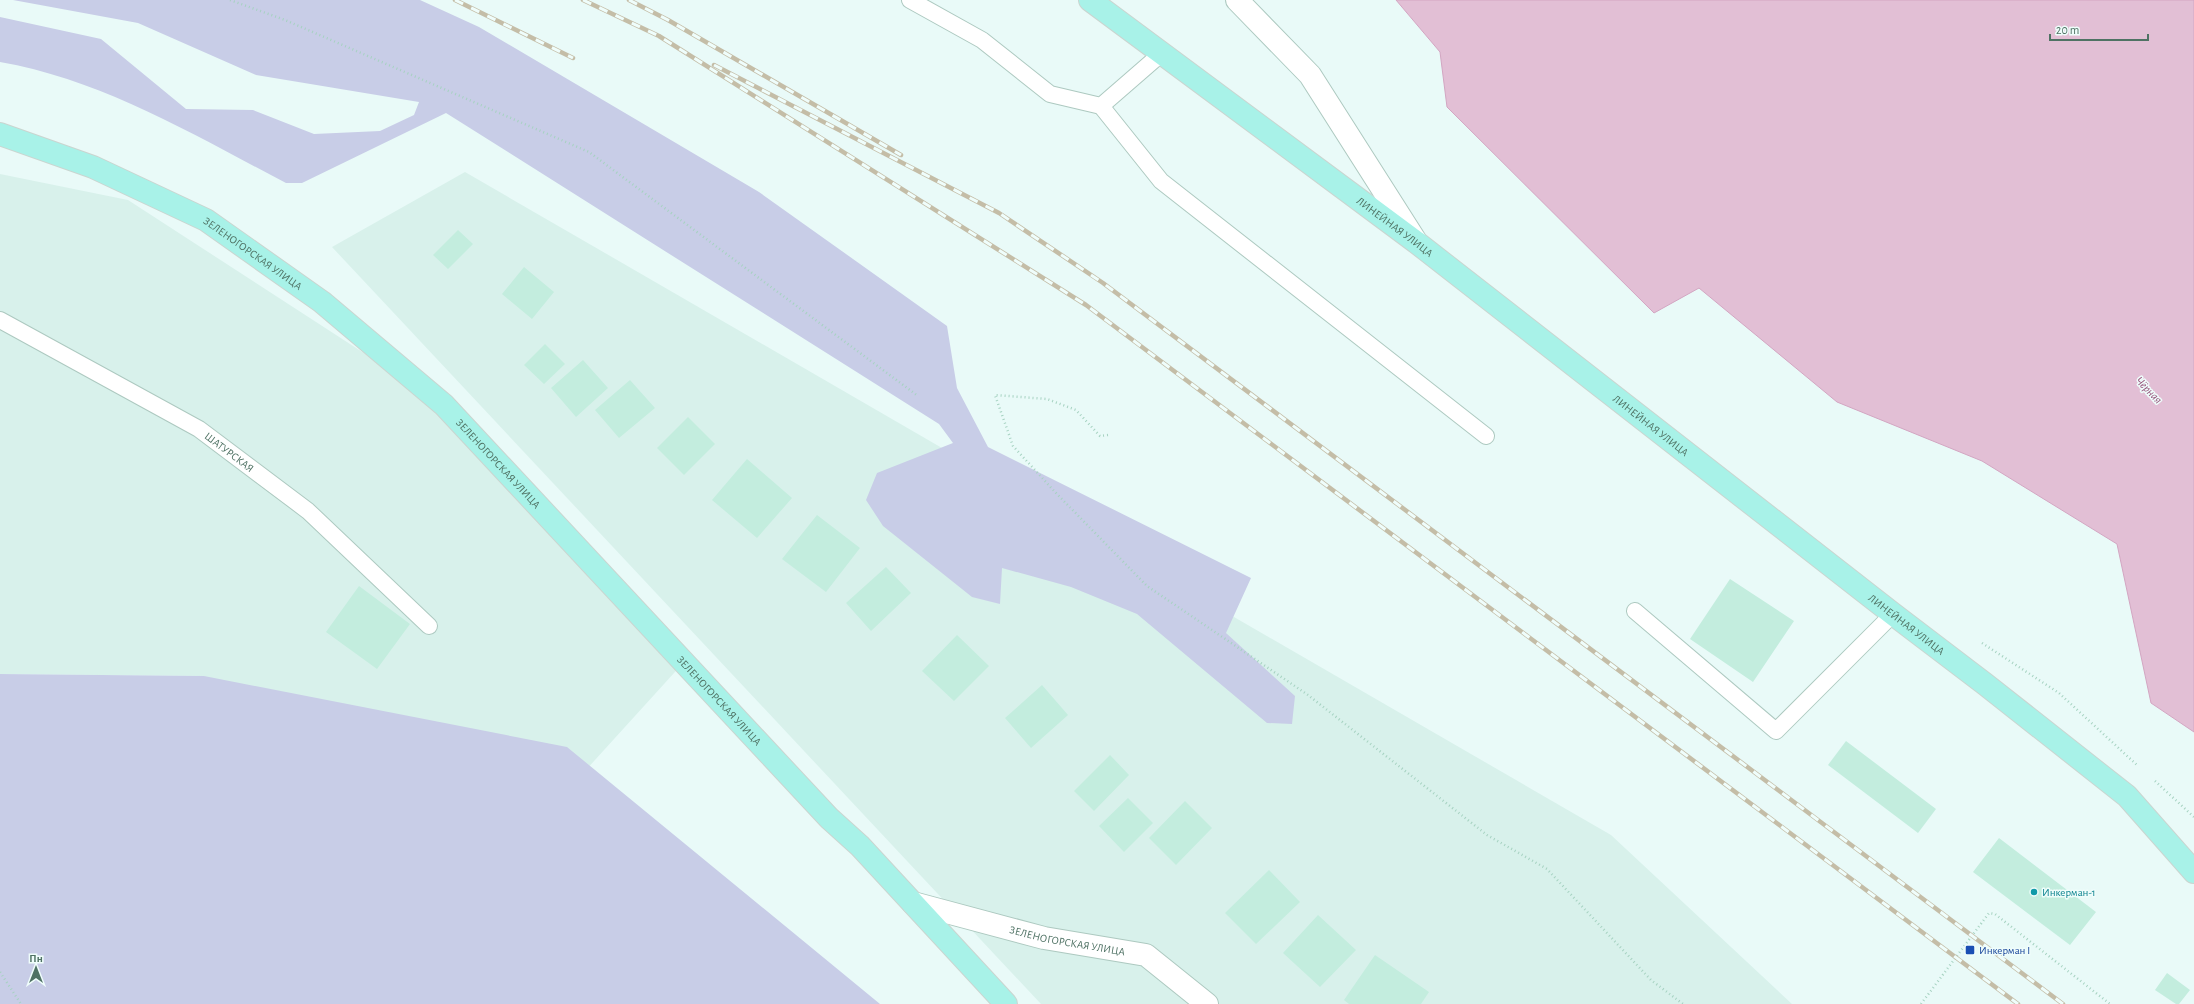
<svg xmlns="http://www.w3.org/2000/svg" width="2194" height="1004" font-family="'Alegreya Sans',sans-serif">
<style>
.residential{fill:#d8f1eb}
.green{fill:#c8cde7}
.water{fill:#e2bfd5;stroke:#d3a6c2}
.building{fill:#c3edde}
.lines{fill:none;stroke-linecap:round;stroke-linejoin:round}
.service-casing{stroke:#adc9c0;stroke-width:18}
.minor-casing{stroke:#adc9c0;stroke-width:24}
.primary-casing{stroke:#cad5d0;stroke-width:24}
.path{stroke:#a6d2c1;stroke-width:2.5;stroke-dasharray:1 3;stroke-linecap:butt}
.service{stroke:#fff;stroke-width:16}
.minor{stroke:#fff;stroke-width:22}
.primary{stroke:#a8f2e8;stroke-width:22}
.rail-casing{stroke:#c4bda7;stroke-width:4.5}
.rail{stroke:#effdfb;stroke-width:3;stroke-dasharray:9;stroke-linecap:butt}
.culture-dot{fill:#0f9aa8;stroke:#effdfb;stroke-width:1.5}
.transit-dot{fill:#1a4fb4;stroke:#effdfb;stroke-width:1.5}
.labels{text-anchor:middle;stroke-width:3;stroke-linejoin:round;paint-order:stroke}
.street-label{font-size:11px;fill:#4f7264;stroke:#effdfb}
.culture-label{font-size:11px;fill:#0d838f;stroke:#effdfb;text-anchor:start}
.transit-label{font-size:11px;fill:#164399;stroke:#effdfb;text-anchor:start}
.water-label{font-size:12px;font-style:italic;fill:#98557d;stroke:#effdfb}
</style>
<rect width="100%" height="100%" fill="#e9faf8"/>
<path class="residential" d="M465,172L1611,835L1792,1004H1041L332,247Z
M0,174L128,200L444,405L684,662L486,880L204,676L0,674Z"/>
<path class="green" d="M13,0H420L479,27L759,192L947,326L957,388L988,447L1251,578L1226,633L1295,696L1292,724L1267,723L1137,614L1071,587L1002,568L1000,604L972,597L883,526L866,500L877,473L953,443L939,424L446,113L302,183H286C194,135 103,80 0,62V17L101,39L186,109L253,110L314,134L380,131L414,115L419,102L256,75L138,23Z
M0,674L204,676L567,747L880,1004H0Z"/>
<path class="water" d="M1396,0H2194V732L2151,703L2117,544L1982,461L1837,402L1699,288L1654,313L1447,107L1440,52Z"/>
<path class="building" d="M458,230L473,244L448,269L433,255Z
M524,267L554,292L532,319L502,294Z
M545,344L565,364L544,384L524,365Z
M583,360L608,388L576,417L551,388Z
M630,380L655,408L619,438L595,410Z
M688,417L715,444L684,475L657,448Z
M747,459L792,498L757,538L712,500Z
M817,515L860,548L826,592L782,559Z
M886,567L911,593L871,631L846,603Z
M1730,579L1794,621L1753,682L1690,639Z
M359,586L410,624L377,669L326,632Z
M957,635L989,666L954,701L922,671Z
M1042,685L1068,715L1031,748L1005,718Z
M1846,741L1936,809L1918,833L1828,765Z
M1110,755L1129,775L1094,811L1074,791Z
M1128,798L1153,823L1124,852L1099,826Z
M1185,801L1212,828L1176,865L1149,838Z
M1999,838L2096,912L2070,945L1973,872Z
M1269,870L1300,902L1256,944L1225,913Z
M1318,915L1356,950L1320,987L1283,953Z
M1375,955L1429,992L1421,1004H1349L1344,1000Z
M2167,973L2190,990L2179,1004H2176L2155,990Z"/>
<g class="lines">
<defs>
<g id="service">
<path d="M910,0L982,40L1050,94L1101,106L1162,53"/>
<path d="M1101,106L1161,181L1486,436"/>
<path id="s1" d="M0,320L199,429L308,511L429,626"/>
<path d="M1635,611L1776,731L1893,614"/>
</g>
<g id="minor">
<path d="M1237,0L1310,75L1415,240"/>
<path id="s2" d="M913,903L1044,938L1146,955L1207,1004"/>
</g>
<g id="primary">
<path id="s3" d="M1090,0L1416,242L1893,614L1985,684L2127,796L2194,872"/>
<path id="s4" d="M0,134L93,167L206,220L322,302L444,405L829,818L860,846L1006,1004"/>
</g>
</defs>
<use href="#service" class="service-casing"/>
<use href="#minor" class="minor-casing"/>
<use href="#primary" class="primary-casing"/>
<path class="path" d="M230,0L285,20L589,152L918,396
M1108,435L1100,436L1076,410L1047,399L995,395L1013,446L1055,492L1147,586L1308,695L1487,835L1547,869L1651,980L1683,1004
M1982,643L2059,693L2138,766
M2155,781L2194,817
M0,972L21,1004
M1921,1004L1989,913L1995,914L2110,1004"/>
<use href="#service" class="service"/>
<use href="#minor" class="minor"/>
<use href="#primary" class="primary"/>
<defs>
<path id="rail" d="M455,0L573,58
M583,0L659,36L1086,305L2018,1004
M629,0L668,20L901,155
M714,65L999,213L1103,283L2063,1004"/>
</defs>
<use href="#rail" class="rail-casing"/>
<use href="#rail" class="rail"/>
</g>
<circle class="culture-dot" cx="2034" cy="892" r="4"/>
<rect class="transit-dot" x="1965" y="945" width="10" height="10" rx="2"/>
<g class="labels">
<g class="street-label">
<text dy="4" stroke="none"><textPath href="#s3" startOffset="380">ЛИНЕЙНАЯ УЛИЦА</textPath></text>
<text dy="4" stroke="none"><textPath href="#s4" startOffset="281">ЗЕЛЕНОГОРСКАЯ УЛИЦА</textPath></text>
<text dy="4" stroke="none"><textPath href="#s3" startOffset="704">ЛИНЕЙНАЯ УЛИЦА</textPath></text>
<text dy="4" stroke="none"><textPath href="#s1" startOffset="265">ШАТУРСКАЯ</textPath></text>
<text dy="4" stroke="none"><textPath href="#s4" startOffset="605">ЗЕЛЕНОГОРСКАЯ УЛИЦА</textPath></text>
<text dy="4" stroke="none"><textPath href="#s3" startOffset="1028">ЛИНЕЙНАЯ УЛИЦА</textPath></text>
<text dy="4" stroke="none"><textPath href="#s4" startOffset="929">ЗЕЛЕНОГОРСКАЯ УЛИЦА</textPath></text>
<text dy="4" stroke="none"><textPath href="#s2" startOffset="159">ЗЕЛЕНОГОРСКАЯ УЛИЦА</textPath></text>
</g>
<g class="culture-label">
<text x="2042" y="896">Инкерман-1</text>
</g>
<g class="transit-label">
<text x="1979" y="954">Инкерман I</text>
</g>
<g class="water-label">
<text transform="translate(2149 390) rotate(46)" y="4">Чёрная</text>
</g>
</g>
<g transform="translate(36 968)" stroke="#effdfb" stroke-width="3" paint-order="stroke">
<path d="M0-3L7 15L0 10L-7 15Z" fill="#4f7264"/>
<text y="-6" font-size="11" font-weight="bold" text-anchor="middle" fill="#4f7264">Пн</text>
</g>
<path d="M2050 34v6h98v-6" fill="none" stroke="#4f7264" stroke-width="2"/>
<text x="2056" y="34" font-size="12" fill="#4f7264" stroke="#effdfb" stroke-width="3" paint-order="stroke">20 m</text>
</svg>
